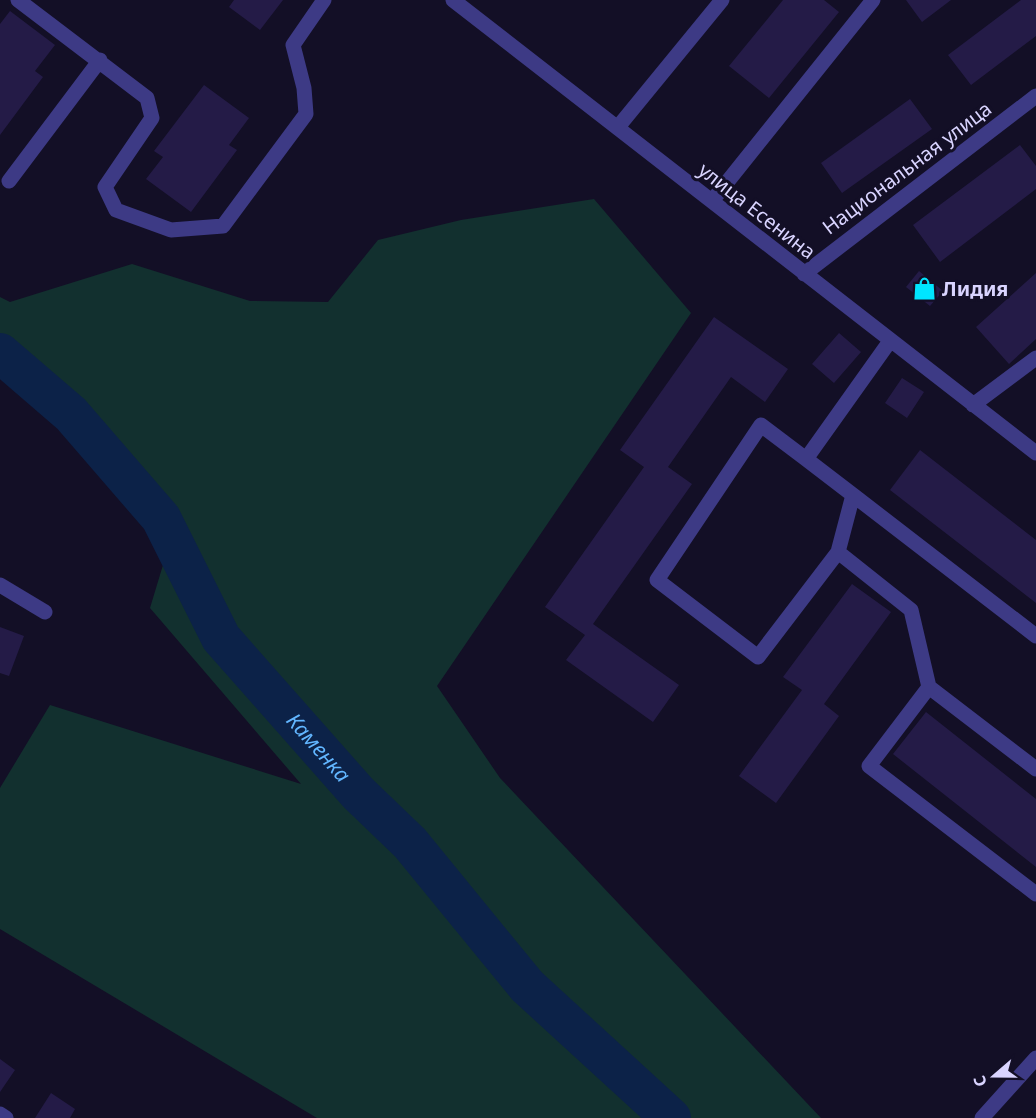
<svg xmlns="http://www.w3.org/2000/svg" width="1036" height="1118" font-family="'Noto Sans',sans-serif">
<style>
.green{fill:#12302f}
.lines{fill:none;stroke-linecap:round;stroke-linejoin:round}
.river{stroke:#0c2248;stroke-width:40}
.building{fill:#241b47}
.minor{stroke:#3d3a85;stroke-width:15}
.labels{text-anchor:middle;stroke-width:6;stroke-linejoin:round;paint-order:stroke}
.street-label{font-size:20px;fill:#d9d4ff;stroke:#130f26}
.poi-label{font-size:20px;font-weight:bold;fill:#d9d4ff;stroke:#130f26;text-anchor:start}
.water-label{font-size:21px;font-style:italic;fill:#62b6ff;stroke:#130f26}
</style>
<rect width="100%" height="100%" fill="#130f26"/>
<path class="green" d="M594,199L691,313L437,686L500,778L821,1118H317L0,929V788L50,705L301,784L150,608L179,512L0,333V297L10,302L132,264L250,301L328,302L378,240L461,220Z"/>
<g class="lines">
<path class="river" id="s1" d="M0,353L71,414L161,518L221,638L358,793L410,843L527,986L671,1118"/>
</g>
<path class="building" d="M234,0H283L260,30L229,7Z
M783,0H824L839,12L769,98L729,66Z
M906,0H951L922,22Z
M1021,0H1036V36L971,85L948,55Z
M10,11L55,45L35,71L43,77L0,135V24Z
M204,85L249,118L229,145L237,150L191,212L146,179L163,157L154,151Z
M910,99L932,129L842,193L821,163Z
M1020,145L1036,166V189L940,262L913,225Z
M919,271L943,291L930,306L906,287Z
M1036,273V339L1009,364L976,327Z
M714,317L788,369L765,402L731,377L668,467L692,484L593,624L679,685L653,722L566,660L585,635L545,607L644,467L620,450Z
M839,333L861,352L834,383L812,364Z
M902,378L924,392L907,418L885,403Z
M920,450L1036,540V603L890,490Z
M852,584L891,612L824,704L839,716L776,803L739,776L802,690L783,677Z
M0,627L24,636L9,676L0,673Z
M926,712L1036,799V867L893,754Z
M0,1059L15,1070L0,1092Z
M51,1093L75,1109L70,1118H35Z"/>
<g class="lines">
<path class="minor" d="M18,0L147,98L152,118L105,187L116,210L171,230L223,226L306,114L304,88L293,45L324,0
M453,0L1036,453
M618,127L722,0
M9,181L100,60
M712,201L873,0
M804,274L1036,96
M973,405L1036,358
M806,459L761,425L657,580L758,657L838,552L911,610L929,687L1036,769
M853,495L1036,636
M838,552L853,495L806,459L890,341
M0,585L45,612
M929,687L869,766L1036,894
M0,1114L6,1118
M982,1118L1036,1058"/>
</g>
<defs>
<symbol id="shop-bare" viewBox="-9 -9 18 18"><path d="M-5-2.5h2.3a2.7 3.5 0 0 1 5.4 0H5L5.5 6h-11ZM-1.5-2.5h3a1.5 2.3 0 0 0-3 0Z" fill="#00e5ff" stroke="#130f26" stroke-width="2.5" paint-order="stroke"/></symbol>
</defs>
<g fill-rule="evenodd">
<use href="#shop-bare" x="908" y="272" width="33" height="33"/>
</g>
<g class="labels">
<g class="street-label">
<text transform="translate(907 168) rotate(-37)" y="7">Национальная улица</text>
<text transform="translate(757 211) rotate(38)" y="7">улица Есенина</text>
</g>
<g class="poi-label">
<text x="942" y="296">Лидия</text>
</g>
<g class="water-label">
<text dy="7" stroke="none"><textPath href="#s1" startOffset="512">Каменка</textPath></text>
</g>
</g>
<g transform="translate(994 1076) rotate(250)" stroke="#130f26" stroke-width="4.5" paint-order="stroke">
<path d="M0-4.5L10 22L0 15L-10 22Z" fill="#d9d4ff"/>
<text y="-9" font-size="16" font-weight="bold" text-anchor="middle" fill="#d9d4ff">С</text>
</g>
</svg>
